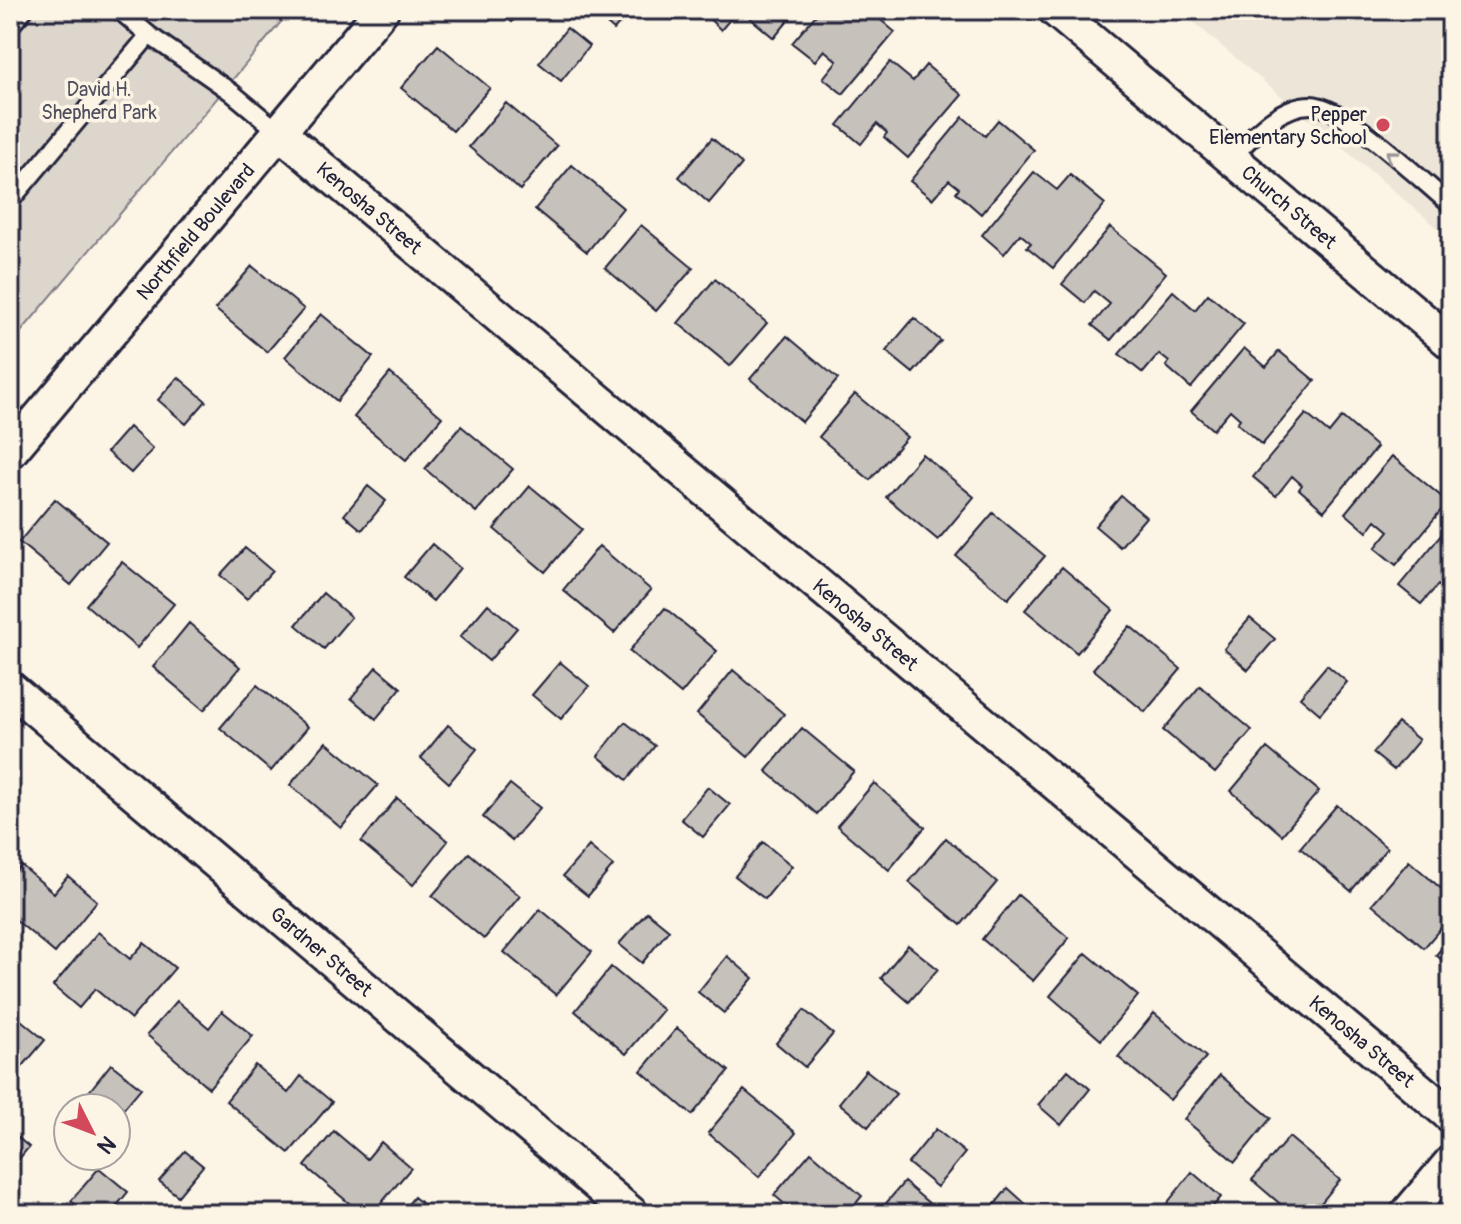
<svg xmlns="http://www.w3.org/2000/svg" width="1461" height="1224" font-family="Pangolin,sans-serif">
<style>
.built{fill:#ece5d8}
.green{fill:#dcd6cc;stroke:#7f7c84;stroke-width:2}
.building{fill:#c6c1bb;stroke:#22223b;stroke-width:2}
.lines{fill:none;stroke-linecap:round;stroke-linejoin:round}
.lane-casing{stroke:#22223b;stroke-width:22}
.street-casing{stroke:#22223b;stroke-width:38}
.lane{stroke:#fcf5e5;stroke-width:16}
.street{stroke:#fcf5e5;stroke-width:32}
.oneway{stroke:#9a9698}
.poi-dot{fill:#d1495b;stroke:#fcf5e5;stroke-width:3}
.labels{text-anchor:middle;stroke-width:7;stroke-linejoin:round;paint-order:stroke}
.park-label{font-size:20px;fill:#504f5f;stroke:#fcf5e5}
.poi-label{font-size:20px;fill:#22223b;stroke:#fcf5e5;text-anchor:end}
.street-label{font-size:20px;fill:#22223b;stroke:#fcf5e5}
</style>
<rect width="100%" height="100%" fill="#fcf5e5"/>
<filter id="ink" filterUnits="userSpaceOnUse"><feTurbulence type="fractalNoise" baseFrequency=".0125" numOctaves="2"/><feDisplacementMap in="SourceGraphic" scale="16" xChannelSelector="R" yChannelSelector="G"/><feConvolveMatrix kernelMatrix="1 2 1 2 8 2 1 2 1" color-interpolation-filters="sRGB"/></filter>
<g filter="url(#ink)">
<path class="built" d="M1179,10H1451V239Z"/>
<path class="green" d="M10,10H291L10,345Z"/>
<path class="building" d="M498,10H521L512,22Z
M591,10H631L614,30Z
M700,10H738L721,30Z
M749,10H797L774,38L749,17L752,13Z
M820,10H869L895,32L843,94L823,78L837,61L824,50L815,61L792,43Z
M567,28L589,46L561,81L539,63Z
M438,45L490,88L453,131L401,88Z
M890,62L913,81L926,65L962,95L908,158L884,137L887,133L877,124L861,144L838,125Z
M506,103L557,146L520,190L469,147Z
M963,117L985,136L998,120L1034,150L981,214L956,192L959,188L949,180L932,199L910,181Z
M712,138L742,164L709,203L679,177Z
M572,165L623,208L587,252L535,209Z
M1034,172L1057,190L1070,175L1105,204L1053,268L1027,247L1031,243L1020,234L1004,254L982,235Z
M641,225L693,268L656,311L605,268Z
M1110,227L1166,273L1111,340L1092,325L1110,304L1094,291L1085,303L1062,284Z
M252,266L304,309L267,352L215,309Z
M715,279L767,323L730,366L678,323Z
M1173,291L1195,310L1208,294L1244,324L1191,388L1166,366L1169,362L1159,354L1143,373L1119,354Z
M321,314L373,357L337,401L285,357Z
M914,318L941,341L913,373L886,351Z
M787,336L838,379L802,422L750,379Z
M1244,348L1266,367L1279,351L1315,381L1262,445L1237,423L1240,419L1230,410L1213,430L1191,411Z
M390,373L442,417L406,460L354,417Z
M178,377L206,401L186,424L158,400Z
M855,394L907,437L870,480L819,437Z
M1306,414L1329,433L1342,417L1377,447L1324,511L1299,489L1302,485L1292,476L1276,496L1253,477Z
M461,426L513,469L476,512L425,469Z
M129,427L153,449L131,473L107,452Z
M922,454L974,497L938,540L886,497Z
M1392,456L1448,502L1396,565L1375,548L1389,531L1376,520L1367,532L1345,513Z
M368,486L386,501L362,530L344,515Z
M530,486L582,529L545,572L494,529Z
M1121,496L1146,517L1120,547L1095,526Z
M55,499L107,542L71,585L19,542Z
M993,513L1045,556L1008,599L956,556Z
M1451,523V603L1444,597L1448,593L1438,585L1421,604L1399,586Z
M432,544L460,568L433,601L404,577Z
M599,546L651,590L614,633L563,590Z
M245,548L272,571L247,599L220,575Z
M122,562L174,604L137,648L86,605Z
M1062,567L1113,610L1077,653L1025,610Z
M323,593L351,617L324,649L296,625Z
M488,604L517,628L489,661L460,637Z
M665,608L717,651L681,694L629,651Z
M1250,618L1275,639L1248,670L1224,649Z
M189,623L240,667L204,710L153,667Z
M1130,626L1181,669L1145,712L1093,669Z
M560,662L589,686L561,719L532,695Z
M1327,665L1347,682L1320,714L1300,697Z
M376,667L401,688L376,719L351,698Z
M733,670L784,714L748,757L697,714Z
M257,685L308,727L271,771L220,728Z
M1200,686L1252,730L1215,773L1163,730Z
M625,722L655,746L627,780L598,756Z
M1398,723L1419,740L1394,770L1373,753Z
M448,725L477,749L449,783L421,758Z
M802,728L854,771L817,814L766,771Z
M326,742L378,785L341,828L290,785Z
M1267,748L1319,791L1282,835L1231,791Z
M874,783L925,827L889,870L837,826Z
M510,784L540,808L512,841L483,817Z
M708,787L730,805L703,837L681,819Z
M397,798L448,841L413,885L361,842Z
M1337,805L1387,848L1351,891L1300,848Z
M946,838L997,882L961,925L909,882Z
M763,842L792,866L765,899L735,876Z
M589,846L613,866L588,896L563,876Z
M469,853L520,896L484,939L432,896Z
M1409,861L1451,897V916L1424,948L1372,904Z
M21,865L54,893L68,876L97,901L55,953L10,915V879Z
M1018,895L1069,938L1033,981L982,939Z
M540,909L592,952L556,995L504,952Z
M647,912L669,930L642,963L619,944Z
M98,932L130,959L144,943L175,968L131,1019L95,989L79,1008L53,986Z
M1451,937V968L1436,955Z
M908,945L938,969L909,1002L881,978Z
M1086,953L1138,996L1101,1040L1050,996Z
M727,956L753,978L724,1013L698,992Z
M611,967L663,1010L626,1054L575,1011Z
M177,1001L209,1028L222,1011L253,1036L209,1088L147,1035Z
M804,1010L833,1034L805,1067L776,1043Z
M1154,1013L1206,1057L1170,1100L1118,1057Z
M16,1016L45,1040L17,1073L10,1067V1023Z
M677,1028L729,1071L692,1115L641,1071Z
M111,1064L141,1088L116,1118V1108H97L84,1098Z
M255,1065L288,1093L301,1076L332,1102L289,1153L226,1101Z
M866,1070L896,1094L868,1127L839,1103Z
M1068,1070L1090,1089L1061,1125L1038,1105Z
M1220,1075L1271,1118L1235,1162L1184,1119Z
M744,1090L796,1133L759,1177L708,1133Z
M936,1129L965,1153L937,1187L908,1163Z
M10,1131L29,1147L10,1170Z
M334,1131L367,1159L381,1142L411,1168L372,1214H362L305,1166Z
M1289,1137L1340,1180L1312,1214H1292L1252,1180Z
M185,1151L203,1166L178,1196L159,1181Z
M811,1152L862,1196L847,1214H796L774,1195Z
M99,1168L128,1192L110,1214H87L71,1201Z
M1192,1172L1221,1197L1207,1214H1174L1165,1206Z
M904,1182L931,1205L924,1214H877Z
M1008,1188L1027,1205L1020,1214H987Z
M414,1197L435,1214H400Z"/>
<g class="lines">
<defs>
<path id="lane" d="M119,10L149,35L231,92L279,132
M10,26L24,10
M1230,159C1251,138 1278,105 1311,105C1344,105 1423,182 1451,205
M10,201L149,35"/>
<g id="street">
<path id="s1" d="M1055,10L1451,343"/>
<path id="s2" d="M279,132L1451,1116"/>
<path id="s3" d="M10,452L382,10"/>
<path id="s4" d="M10,688L632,1214"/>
<path d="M1407,1214L1451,1162"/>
</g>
</defs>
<use href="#lane" class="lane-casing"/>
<use href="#street" class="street-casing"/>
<use href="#lane" class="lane"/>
<use href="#street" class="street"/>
</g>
<defs><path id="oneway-chevron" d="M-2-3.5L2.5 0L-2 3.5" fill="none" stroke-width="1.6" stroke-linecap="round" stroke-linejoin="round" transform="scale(2)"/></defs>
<use class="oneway" href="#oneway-chevron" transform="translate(1391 155) rotate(-140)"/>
</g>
<circle class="poi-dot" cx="1383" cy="125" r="8"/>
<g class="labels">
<g class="park-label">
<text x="99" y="96">David H.<tspan x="99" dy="23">Shepherd Park</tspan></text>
</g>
<g class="poi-label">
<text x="1367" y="121">Pepper<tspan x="1367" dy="23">Elementary School</tspan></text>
</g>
<g class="street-label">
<text dy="7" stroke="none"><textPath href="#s2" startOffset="118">Kenosha Street</textPath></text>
<text dy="7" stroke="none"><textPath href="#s1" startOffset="306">Church Street</textPath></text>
<text dy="7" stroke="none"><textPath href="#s3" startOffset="288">Northfield Boulevard</textPath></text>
<text dy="7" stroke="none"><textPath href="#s2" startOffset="766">Kenosha Street</textPath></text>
<text dy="7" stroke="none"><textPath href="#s4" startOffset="408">Gardner Street</textPath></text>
<text dy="7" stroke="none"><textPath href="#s2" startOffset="1414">Kenosha Street</textPath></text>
</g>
</g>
<rect width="1461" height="1224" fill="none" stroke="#fcf5e5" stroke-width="40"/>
<rect x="20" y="20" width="1421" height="1184" fill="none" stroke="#22223b" stroke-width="3" filter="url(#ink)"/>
<g transform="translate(92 1132) rotate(132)"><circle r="38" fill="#fcf5e5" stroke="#a5a1a1" stroke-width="2"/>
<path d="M0-6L14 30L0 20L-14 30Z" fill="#d1495b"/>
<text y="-12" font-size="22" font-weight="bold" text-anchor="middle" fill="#22223b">N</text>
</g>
</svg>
